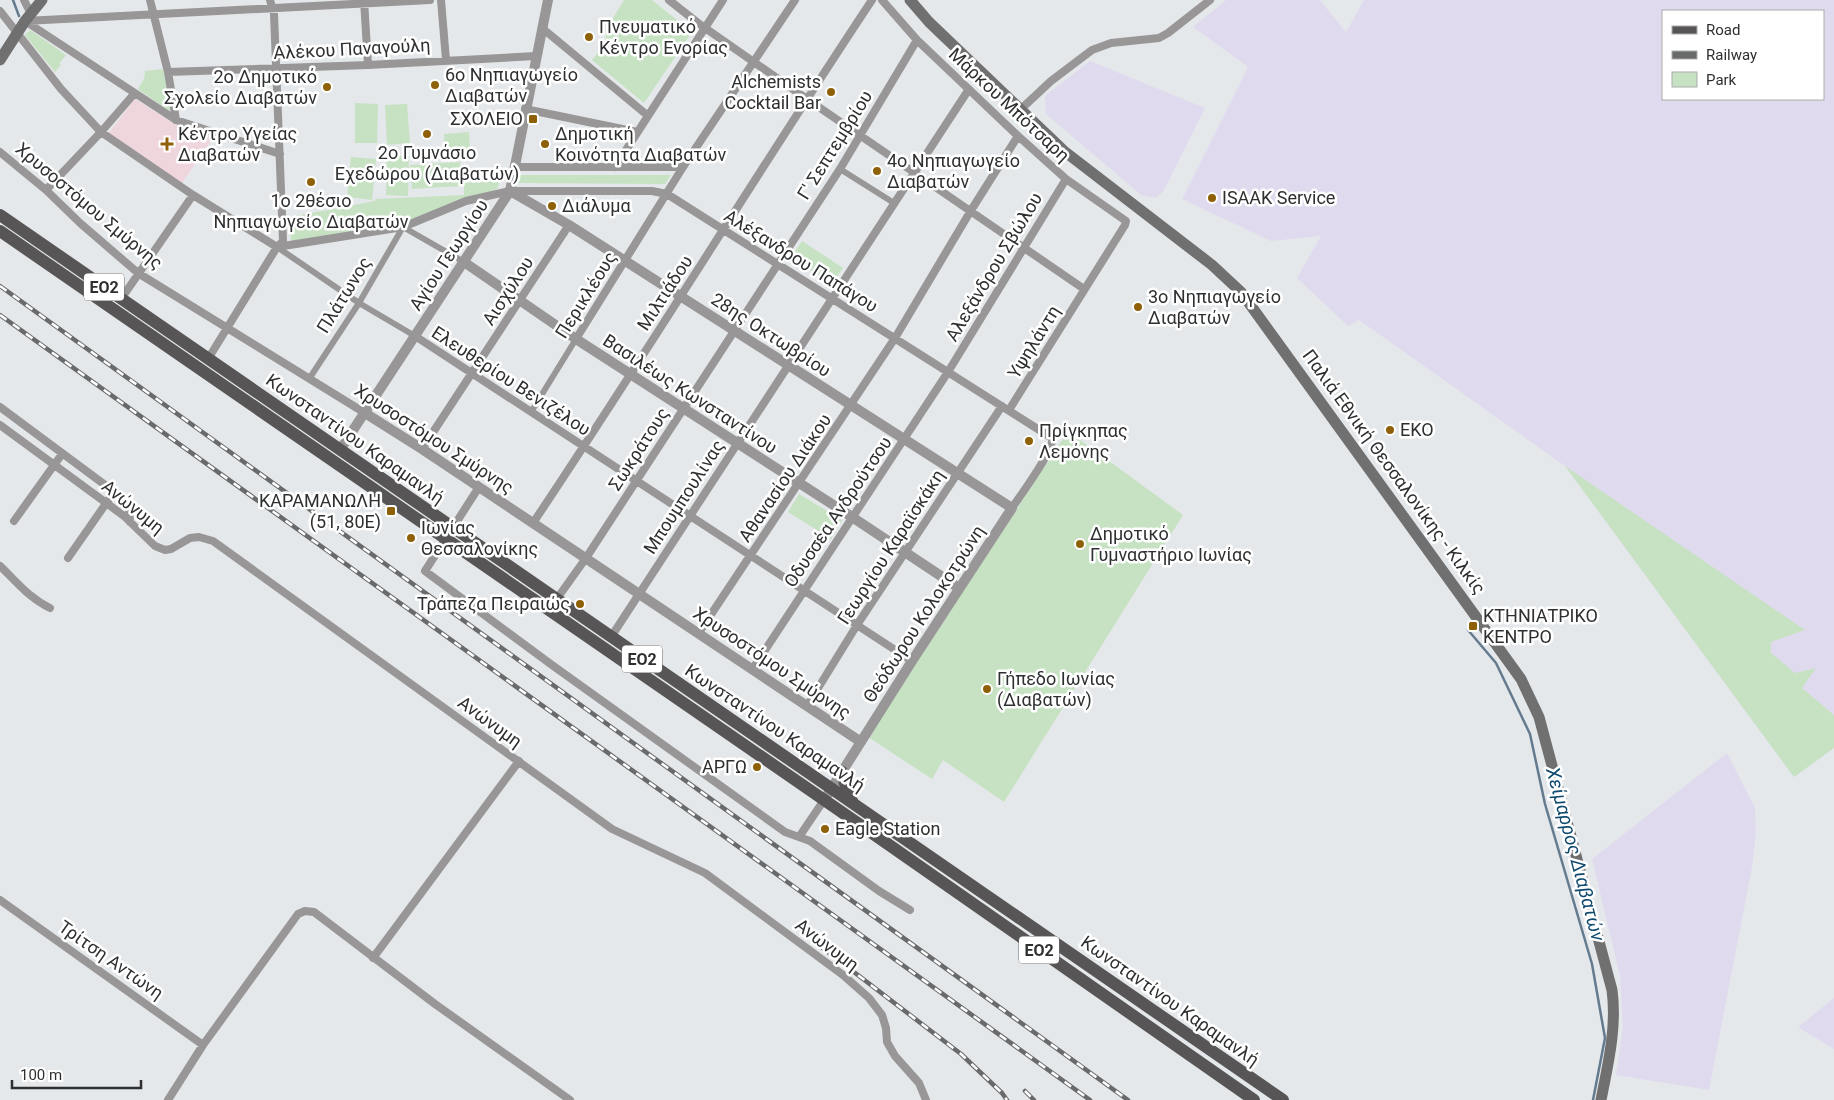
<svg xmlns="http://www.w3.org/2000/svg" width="1834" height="1100" font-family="Roboto,sans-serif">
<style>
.industrial{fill:#e0daef;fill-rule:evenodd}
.medical{fill:#efd6dd}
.green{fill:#c6e2c2}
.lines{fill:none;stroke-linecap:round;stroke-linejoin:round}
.stream{stroke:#647b8f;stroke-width:2.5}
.pedestrian{stroke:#989697;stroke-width:6}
.minor{stroke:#989697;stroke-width:8}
.tertiary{stroke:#989697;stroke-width:10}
.secondary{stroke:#717071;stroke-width:11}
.primary{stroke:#575556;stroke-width:12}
.rail-casing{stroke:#686a6b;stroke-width:4.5}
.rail{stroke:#fff;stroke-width:2.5;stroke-dasharray:8;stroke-linecap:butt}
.poi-dot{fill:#8e6007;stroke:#fff;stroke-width:2}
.labels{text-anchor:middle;stroke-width:5;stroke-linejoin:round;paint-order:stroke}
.shield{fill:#fff;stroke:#6d6d6e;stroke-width:1}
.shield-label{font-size:16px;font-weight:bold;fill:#2e2f30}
.poi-label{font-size:18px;fill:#2e2f30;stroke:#fff;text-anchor:start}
.street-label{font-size:18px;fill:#2e2f30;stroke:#fff}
.water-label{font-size:19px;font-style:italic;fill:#0f496e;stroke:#fff}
</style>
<rect width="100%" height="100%" fill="#e5e8ea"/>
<path class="industrial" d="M1226,0H1320L1346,32L1364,0H1834V748L1794,777L1565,466L1359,320L1348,326L1297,278L1321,236L1271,241L1182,199L1248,67L1193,27ZM1663,11H1823V99H1663Z
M1090,61L1205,108L1163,192L1155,198L1141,195L1046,114L1045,96Z
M1727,753L1755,808L1756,834L1752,867L1709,1090L1616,1075L1623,1026L1620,976L1592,859Z
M1834,998V1049L1798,1027Z"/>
<path class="medical" d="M135,99L176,125L213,138L182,183L109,133Z"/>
<path class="green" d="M624,0H652L692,32L644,103L592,60L605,44L607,28Z
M30,30L66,55L59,64L61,65L55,72L25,35Z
M163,69L172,108L169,111L138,89L144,79L145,71Z
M355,103L378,104L377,143H355Z
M407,104L410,143L387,145L385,105Z
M469,132L470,153L445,154L444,134Z
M387,156H409L408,196L386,195Z
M351,157L376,159L372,200L347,197Z
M460,162L461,186L412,189L410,165Z
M519,175H671L665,184L517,183Z
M500,181L497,189L402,223L291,243L290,217L375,201L376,199L464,195V183Z
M802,241L843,268L832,284L791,258Z
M1068,431L1183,515L1004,802L943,760L932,779L868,737Z
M1565,466L1805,630L1771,642V653L1795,673L1816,668L1802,688L1834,715V748L1794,777Z
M799,494L842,520L831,539L788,512Z"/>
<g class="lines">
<path class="stream" d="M13,0L19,16
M1468,630L1496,663L1530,734L1545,804L1592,964L1605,1038L1593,1100"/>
<path class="pedestrian" d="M840,169L894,203
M277,247L359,303L415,336
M309,379L359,303L403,227L464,262
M531,412L576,339"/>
<path class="minor" d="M24,0L31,14
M150,0L168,72L176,120
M364,0L368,65
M441,0L446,60
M669,0L698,23L807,99L1084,289
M882,0L917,40L1018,136L1066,179L1126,221L1125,225L1009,410
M0,11L61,89L101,132L193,195L277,247
M25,21L430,0
M25,21L176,120L280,154
M542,28L647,115
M168,72L368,65L536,56
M525,109L637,132
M1020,110L1051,81L1092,50L1111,43L1159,38L1168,33L1210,0
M0,152L46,190L80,223L138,273L365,413
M514,167H683
M615,167L723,0
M46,190L101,132L134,94
M277,247L403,227L466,201L510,191H652L667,194L1052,438C1055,449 1020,496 1012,508
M121,299L193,195
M415,336L912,661
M576,339L683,167L795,0
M208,359L277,247L283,241L274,14L270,0
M0,407L124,499L129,509L130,522
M0,425L124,516L155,546L165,550L171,549L190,538L199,537L213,541L612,829L705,873L843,975L869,998L882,1015L886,1028L887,1042L895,1056L919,1083L926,1100
M422,449L569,225
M479,487L425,571L552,665L785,832L810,841L879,891L910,910
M14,521L62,454
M533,523C649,350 757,173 872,0
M68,558L114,492
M0,566C17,582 29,598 50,608
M556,600L586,558L840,169L917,40
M698,634L895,338L970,212L1018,136
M611,637L969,89
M752,670L948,372L1066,179
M807,706L857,625L1002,406
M799,837L824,800
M0,900L203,1045
M373,958L519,761
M168,1100L203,1045L298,914L305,911L314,912L435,1004L570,1100"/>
<path class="tertiary" d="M510,191L569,225L1012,508L912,661L828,794
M464,262L576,339L852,517L959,588
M365,413L422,449L861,742
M340,450L510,191L548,0"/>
<path class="secondary" d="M910,0L929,22L1064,151L1212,265L1241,292L1521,679L1539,717L1612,990C1617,1027 1608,1064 1601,1100
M0,60L25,21L42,0"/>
<path class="primary" d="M0,215L1283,1100
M0,231L872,833L1254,1100
M842,772L846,788L853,803"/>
<defs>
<path id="rail" d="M0,286L1128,1100
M0,315L1090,1100
M820,946L961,1054L1002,1093L1007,1100
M1025,1091L1034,1100"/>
</defs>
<use href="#rail" class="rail-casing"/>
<use href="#rail" class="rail"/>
</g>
<g class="poi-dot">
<circle cx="589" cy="37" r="5"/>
<circle cx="435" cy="85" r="5"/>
<circle cx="327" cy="87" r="5"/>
<circle cx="831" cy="92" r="5"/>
<rect x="528" y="114" width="10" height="10" rx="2.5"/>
<circle cx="427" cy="134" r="5"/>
<path d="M164.5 136.5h5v5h5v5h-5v5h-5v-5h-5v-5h5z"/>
<circle cx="545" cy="144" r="5"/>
<circle cx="877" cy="171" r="5"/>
<circle cx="311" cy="182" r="5"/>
<circle cx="1212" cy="198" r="5"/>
<circle cx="552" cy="206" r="5"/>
<circle cx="1138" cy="307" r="5"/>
<circle cx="1390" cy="430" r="5"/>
<circle cx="1029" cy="441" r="5"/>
<rect x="386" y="506" width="10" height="10" rx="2.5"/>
<circle cx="411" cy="538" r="5"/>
<circle cx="1080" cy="544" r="5"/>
<circle cx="580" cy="604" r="5"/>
<rect x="1468" y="621" width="10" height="10" rx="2.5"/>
<circle cx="987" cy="689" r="5"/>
<circle cx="757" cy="767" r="5"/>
<circle cx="825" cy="829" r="5"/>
</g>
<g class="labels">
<g class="shield">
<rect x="84" y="273.5" width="40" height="27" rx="4"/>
<rect x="622" y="645.5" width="40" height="27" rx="4"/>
<rect x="1019" y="936.5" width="40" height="27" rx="4"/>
</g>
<g class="shield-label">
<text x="104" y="293">ΕΟ2</text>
<text x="642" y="665">ΕΟ2</text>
<text x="1039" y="956">ΕΟ2</text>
</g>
<g class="poi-label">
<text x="599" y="33">Πνευματικό<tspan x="599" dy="21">Κέντρο Ενορίας</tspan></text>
<text x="445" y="81">6ο Νηπιαγωγείο<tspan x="445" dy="21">Διαβατών</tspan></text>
<text x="317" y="83" text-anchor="end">2ο Δημοτικό<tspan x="317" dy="21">Σχολείο Διαβατών</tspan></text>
<text x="821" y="88" text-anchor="end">Alchemists<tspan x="821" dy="21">Cocktail Bar</tspan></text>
<text x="523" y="125" text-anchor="end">ΣΧΟΛΕΙΟ</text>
<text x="178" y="140">Κέντρο Υγείας<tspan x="178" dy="21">Διαβατών</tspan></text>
<text x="555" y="140">Δημοτική<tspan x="555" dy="21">Κοινότητα Διαβατών</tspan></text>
<text x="427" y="159" text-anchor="middle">2ο Γυμνάσιο<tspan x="427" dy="21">Εχεδώρου (Διαβατών)</tspan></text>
<text x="887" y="167">4ο Νηπιαγωγείο<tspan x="887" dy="21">Διαβατών</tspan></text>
<text x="1222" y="204">ISAAK Service</text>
<text x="311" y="207" text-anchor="middle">1ο 2θέσιο<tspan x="311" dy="21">Νηπιαγωγείο Διαβατών</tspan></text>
<text x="562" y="212">Διάλυμα</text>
<text x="1148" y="303">3ο Νηπιαγωγείο<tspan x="1148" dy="21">Διαβατών</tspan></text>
<text x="1400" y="436">EKO</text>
<text x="1039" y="437">Πρίγκηπας<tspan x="1039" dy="21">Λεμόνης</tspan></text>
<text x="381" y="507" text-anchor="end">ΚΑΡΑΜΑΝΩΛΗ<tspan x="381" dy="21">(51, 80Ε)</tspan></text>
<text x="421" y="534">Ιωνίας<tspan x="421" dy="21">Θεσσαλονίκης</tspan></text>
<text x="1090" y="540">Δημοτικό<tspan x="1090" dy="21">Γυμναστήριο Ιωνίας</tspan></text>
<text x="570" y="610" text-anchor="end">Τράπεζα Πειραιώς</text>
<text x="1483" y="622">ΚΤΗΝΙΑΤΡΙΚΟ<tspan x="1483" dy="21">ΚΕΝΤΡΟ</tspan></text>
<text x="997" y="685">Γήπεδο Ιωνίας<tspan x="997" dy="21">(Διαβατών)</tspan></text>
<text x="747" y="773" text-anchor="end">ΑΡΓΩ</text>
<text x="835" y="835">Eagle Station</text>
</g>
<g class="street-label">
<text transform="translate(352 49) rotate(-3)" y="6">Αλέκου Παναγούλη</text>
<text transform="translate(1009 105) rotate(43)" y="6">Μάρκου Μπότσαρη</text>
<text transform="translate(835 145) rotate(-58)" y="6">Γ' Σεπτεμβρίου</text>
<text transform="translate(89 206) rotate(40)" y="6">Χρυσοστόμου Σμύρνης</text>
<text transform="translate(449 255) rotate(-57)" y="6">Αγίου Γεωργίου</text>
<text transform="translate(801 261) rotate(32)" y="6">Αλέξανδρου Παπάγου</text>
<text transform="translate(994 267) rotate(-59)" y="6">Αλεξάνδρου Σβώλου</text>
<text transform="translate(508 291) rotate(-57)" y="6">Αισχύλου</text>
<text transform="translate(665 293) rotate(-57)" y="6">Μιλτιάδου</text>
<text transform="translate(344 295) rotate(-58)" y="6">Πλάτωνος</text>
<text transform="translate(586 295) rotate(-58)" y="6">Περικλέους</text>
<text transform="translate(771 335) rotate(33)" y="6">28ης Οκτωβρίου</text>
<text transform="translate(1034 342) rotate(-58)" y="6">Υψηλάντη</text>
<text transform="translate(511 381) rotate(33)" y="6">Ελευθερίου Βενιζέλου</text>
<text transform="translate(690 394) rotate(33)" y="6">Βασιλέως Κωνσταντίνου</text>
<text transform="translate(355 439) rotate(35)" y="6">Κωνσταντίνου Καραμανλή</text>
<text transform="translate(434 439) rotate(33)" y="6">Χρυσοστόμου Σμύρνης</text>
<text transform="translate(639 449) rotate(-57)" y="6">Σωκράτους</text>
<text transform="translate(1394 472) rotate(54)" y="6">Παλιά Εθνική Θεσσαλονίκης - Κιλκίς</text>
<text transform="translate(785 478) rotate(-56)" y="6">Αθανασίου Διάκου</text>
<text transform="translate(684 497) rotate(-57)" y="6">Μπουμπουλίνας</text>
<text transform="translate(133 507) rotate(39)" y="6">Ανώνυμη</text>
<text transform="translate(838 512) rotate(-56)" y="6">Οδυσσέα Ανδρούτσου</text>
<text transform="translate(891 547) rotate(-57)" y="6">Γεωργίου Καραϊσκάκη</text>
<text transform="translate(924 614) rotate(-57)" y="6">Θεόδωρου Κολοκοτρώνη</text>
<text transform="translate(772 663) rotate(34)" y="6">Χρυσοστόμου Σμύρνης</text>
<text transform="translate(490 722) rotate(36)" y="6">Ανώνυμη</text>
<text transform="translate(775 728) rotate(34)" y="6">Κωνσταντίνου Καραμανλή</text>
<text transform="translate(827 945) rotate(37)" y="6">Ανώνυμη</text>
<text transform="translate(111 960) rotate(35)" y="6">Τρίτση Αντώνη</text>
<text transform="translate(1170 1001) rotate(35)" y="6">Κωνσταντίνου Καραμανλή</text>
</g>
<g class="water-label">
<text transform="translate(1576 854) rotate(75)" y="7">Χείμαρρος Διαβατών</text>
</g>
</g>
<rect x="1662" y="10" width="162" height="90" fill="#ffffff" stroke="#abacac"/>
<rect x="1672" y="26" width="25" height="8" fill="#575556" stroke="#abacac"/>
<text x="1706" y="35" font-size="15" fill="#2e2f30">Road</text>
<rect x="1672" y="51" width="25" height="8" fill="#686a6b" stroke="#abacac"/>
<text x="1706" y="60" font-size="15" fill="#2e2f30">Railway</text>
<rect x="1672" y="72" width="25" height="15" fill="#c6e2c2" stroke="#abacac"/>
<text x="1706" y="85" font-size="15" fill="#2e2f30">Park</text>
<path d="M12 1080v8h129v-8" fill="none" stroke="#2e2f30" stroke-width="2.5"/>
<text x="20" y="1080" font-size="15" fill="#2e2f30" stroke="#ffffff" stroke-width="4" paint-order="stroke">100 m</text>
</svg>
